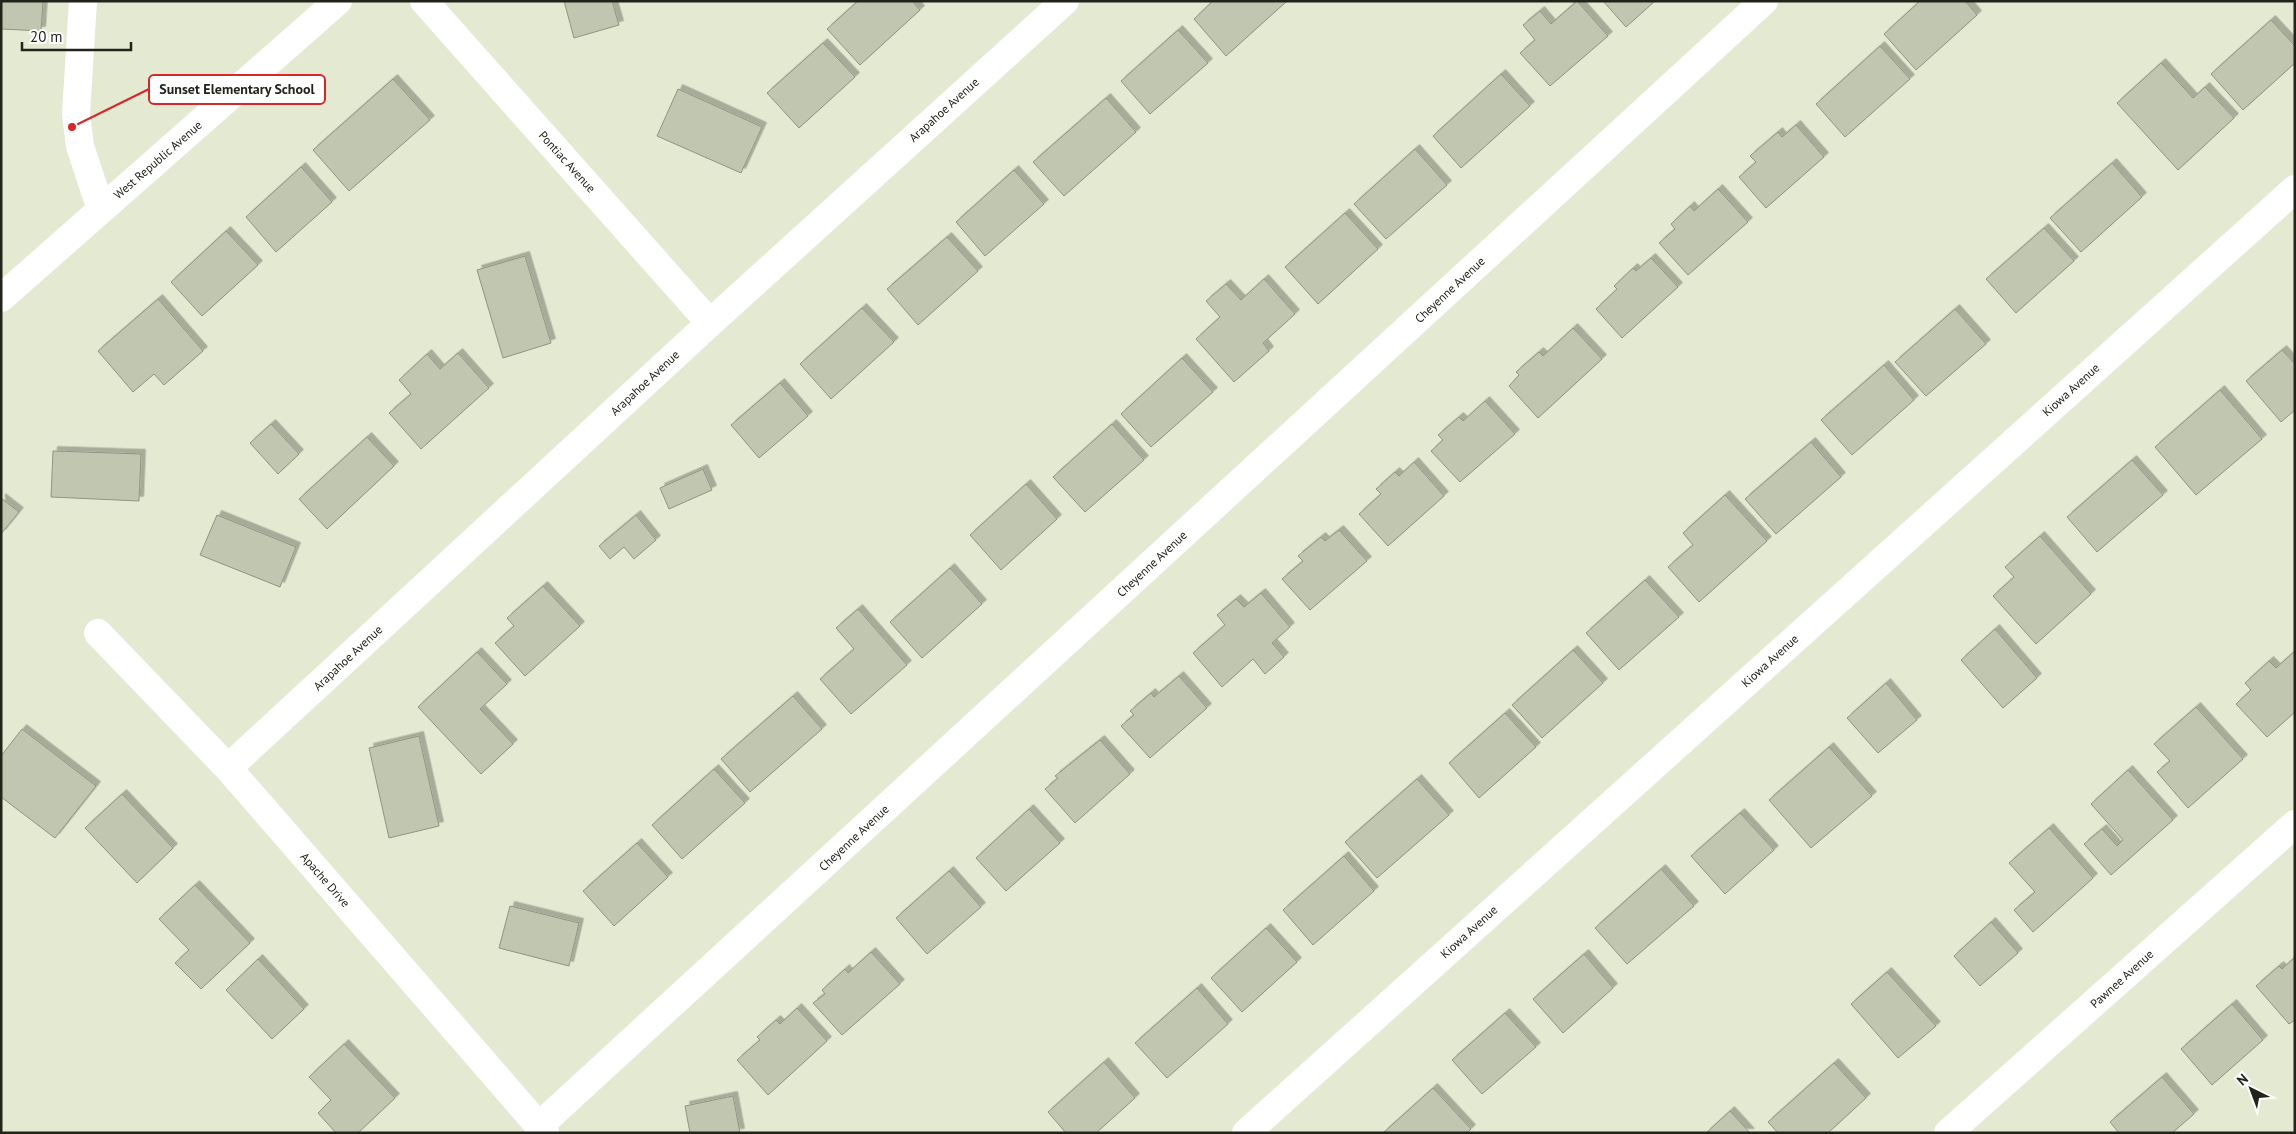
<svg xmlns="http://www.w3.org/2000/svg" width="2296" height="1134" font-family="'PT Sans',sans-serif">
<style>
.building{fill:#c0c6af;stroke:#8f957f;filter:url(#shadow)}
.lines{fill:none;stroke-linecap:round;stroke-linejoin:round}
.minor{stroke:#fff;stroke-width:28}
.labels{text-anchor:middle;stroke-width:4;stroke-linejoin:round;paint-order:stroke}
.street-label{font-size:12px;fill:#22241b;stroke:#fff}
.leader{fill:none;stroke:#d62828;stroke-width:2}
.callout-dot{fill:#d62828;stroke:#fff;stroke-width:2}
.callout{fill:#fff;stroke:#d62828;stroke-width:2}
.callout-label{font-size:14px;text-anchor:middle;font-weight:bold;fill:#22241b}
</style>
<defs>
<filter id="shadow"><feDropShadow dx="4.5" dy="-4.5" stdDeviation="0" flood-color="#0004"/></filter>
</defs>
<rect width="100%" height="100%" fill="#e4ead2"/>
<path class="building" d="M1,1H43L41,31L1,29Z
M564,1H612L619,25L574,38Z
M858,1H912L920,10L860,65L827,29Z
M1213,1H1287L1226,56L1194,19Z
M1577,1L1608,36L1550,86L1520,53L1535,40L1523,25L1540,11L1551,24Z
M1603,1H1655L1626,27Z
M1920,1H1965L1977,15L1916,70L1884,34Z
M2271,20L2295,46V63L2243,110L2211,74Z
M1178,30L1208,63L1150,114L1121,81Z
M823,43L855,77L799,128L767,93Z
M1880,46L1910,79L1845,137L1816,104Z
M2161,63L2193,98L2205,87L2234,118L2178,170L2117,103Z
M1501,74L1530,106L1461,168L1433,136Z
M393,79L430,120L349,191L313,150Z
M678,89L762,127L741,173L657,136Z
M1106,98L1136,132L1064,196L1033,162Z
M1796,125L1824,157L1766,208L1739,177L1756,162L1750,156L1778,132L1782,137Z
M1415,149L1447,185L1386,239L1354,204Z
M2112,163L2142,197L2081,252L2050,218Z
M301,167L332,202L276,252L246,217Z
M1014,170L1044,204L985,256L956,222Z
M1718,189L1748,222L1688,275L1659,243L1675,229L1671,224L1690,206L1694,211Z
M1345,213L1378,249L1318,304L1285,267Z
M2044,228L2074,261L2016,313L1986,279Z
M226,231L258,265L202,316L171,282Z
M947,237L978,271L918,325L887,289Z
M525,256L551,343L503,358L477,270Z
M1651,258L1678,287L1622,338L1596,309L1617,289L1614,286L1633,268L1636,271Z
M1264,279L1295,314L1263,343L1269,351L1234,382L1196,339L1220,317L1206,301L1226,284L1241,300Z
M158,299L203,351L164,385L154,374L133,392L98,351Z
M862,308L894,342L831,399L800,364Z
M1955,309L1986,344L1926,396L1895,362Z
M1573,328L1602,359L1538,418L1509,386L1519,375L1516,372L1539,352L1543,356Z
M2282,350L2293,362L2295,361V410L2281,422L2246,381Z
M458,353L489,388L421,449L389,413L411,394L399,380L427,354L440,369Z
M1182,358L1213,392L1151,447L1121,414Z
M1884,365L1914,400L1852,455L1821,420Z
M780,383L808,416L759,458L731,425Z
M2220,390L2262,439L2196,495L2155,447Z
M1485,401L1515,434L1460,482L1431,451L1443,440L1438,435L1459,417L1463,421Z
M271,424L299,454L278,474L250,443Z
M1112,424L1144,460L1085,512L1053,477Z
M367,437L394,466L327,529L299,499Z
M1811,442L1841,477L1776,534L1745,499Z
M53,451L141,454L139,501L51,497Z
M2132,460L2163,495L2097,552L2067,517Z
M1414,462L1444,496L1388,546L1359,514L1381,494L1376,489L1395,472L1399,476Z
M703,469L712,490L669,509L660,488Z
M1026,484L1057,519L1001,570L970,535Z
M1725,495L1767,541L1699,602L1668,567L1693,545L1683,533Z
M1,498L19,512L1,534Z
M217,515L296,547L280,587L200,555Z
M636,515L656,540L634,559L624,547L610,559L599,546Z
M1339,530L1367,561L1310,610L1282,579L1303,561L1298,556L1321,537L1325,541Z
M2040,536L2091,594L2036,644L1993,596L2014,577L2005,567Z
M950,568L982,604L922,658L890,622Z
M1645,580L1679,617L1619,670L1586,633Z
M543,586L580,626L525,676L495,643L514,626L507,618Z
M1261,593L1290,627L1272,643L1284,657L1265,674L1253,659L1222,687L1193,653L1225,625L1217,615L1236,599L1244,607Z
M858,609L907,665L851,714L820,679L854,649L836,628Z
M1995,629L2037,678L2003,708L1961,660Z
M1573,650L1603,683L1542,738L1512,705Z
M2295,651V712L2267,737L2236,704L2251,690L2245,683L2269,661L2276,668Z
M477,652L507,684L480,709L513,744L481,774L418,707Z
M1179,676L1207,708L1150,758L1121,726L1134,715L1130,711L1151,693L1154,697Z
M1886,683L1917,720L1878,753L1847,718Z
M793,696L822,729L750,792L721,759Z
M2196,707L2243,759L2188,808L2157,772L2170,761L2154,744Z
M1505,713L1536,747L1479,798L1449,763Z
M22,729L96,786L55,838L1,797V756Z
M419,736L439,826L389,838L369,748Z
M1100,740L1130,774L1075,823L1045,789L1058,778L1055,776Z
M1829,747L1872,796L1811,848L1769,800Z
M714,769L745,803L682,859L652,825Z
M2128,770L2173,820L2111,875L2084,844L2102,829L2117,846L2123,840L2091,804Z
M1417,779L1449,815L1377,878L1345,842Z
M122,794L173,848L137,883L85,828Z
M1029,809L1060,843L1006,891L976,858Z
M1740,813L1774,850L1725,894L1691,856Z
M2049,828L2093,878L2033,932L2014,910L2035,892L2009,863Z
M637,843L668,877L614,926L583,891Z
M1344,856L1374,891L1313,945L1283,910Z
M1661,869L1694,906L1627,964L1595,928Z
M949,871L981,907L927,954L896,918Z
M195,885L250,943L201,989L175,963L189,950L159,919Z
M510,906L579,923L569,966L499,948Z
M1991,922L2018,953L1980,986L1954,956Z
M1266,928L1297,962L1242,1012L1211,978Z
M871,952L900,984L842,1035L813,1003L825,994L822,990L845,969L848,973Z
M1584,954L1613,988L1563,1033L1533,999Z
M2295,957V1020L2289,1024L2256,986L2279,966L2282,969Z
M258,959L304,1009L272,1039L226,990Z
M1887,972L1936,1026L1898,1058L1851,1004Z
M1197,988L1228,1024L1167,1078L1135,1043Z
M2232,1004L2263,1040L2212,1085L2181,1049Z
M797,1008L827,1041L768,1095L737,1060L760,1040L757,1037L776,1020L780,1024Z
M1505,1013L1536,1047L1482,1094L1452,1060Z
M344,1044L395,1098L358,1133H336L318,1113L331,1100L309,1077Z
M1104,1062L1135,1098L1096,1133H1066L1048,1112Z
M1834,1063L1866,1098L1828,1133H1778L1768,1122Z
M2162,1077L2194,1114L2172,1133H2119L2110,1122Z
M1433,1088L1471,1129L1467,1133H1383Z
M733,1096L740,1133H690L685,1106Z
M1730,1111L1750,1133H1706Z"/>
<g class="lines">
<path class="minor" d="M83,1L76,114L80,146L101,210
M424,1L710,323
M1,298L338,1
M98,633L228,768L545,1133
M228,768L710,323L1065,1
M539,1126L1764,1
M1246,1133L2295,189
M1948,1133L2295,824"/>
</g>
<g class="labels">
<g class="street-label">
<text transform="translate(944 110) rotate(-42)" y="4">Arapahoe Avenue</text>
<text transform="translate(158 160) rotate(-41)" y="4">West Republic Avenue</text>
<text transform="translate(567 162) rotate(48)" y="4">Pontiac Avenue</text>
<text transform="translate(1450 290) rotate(-43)" y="4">Cheyenne Avenue</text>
<text transform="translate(645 383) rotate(-43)" y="4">Arapahoe Avenue</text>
<text transform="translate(2071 390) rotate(-42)" y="4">Kiowa Avenue</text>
<text transform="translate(1152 564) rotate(-43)" y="4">Cheyenne Avenue</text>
<text transform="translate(348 658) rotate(-43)" y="4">Arapahoe Avenue</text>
<text transform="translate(1770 661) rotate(-42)" y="4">Kiowa Avenue</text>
<text transform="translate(854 838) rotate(-43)" y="4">Cheyenne Avenue</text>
<text transform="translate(325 880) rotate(49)" y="4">Apache Drive</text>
<text transform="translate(1469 932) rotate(-42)" y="4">Kiowa Avenue</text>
<text transform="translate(2122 979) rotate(-42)" y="4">Pawnee Avenue</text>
</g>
</g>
<path class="leader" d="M72 127L149 89"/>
<circle class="callout-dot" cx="72" cy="127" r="5"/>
<rect class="callout" x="149" y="75" width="176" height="29" rx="5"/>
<g class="callout-label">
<text x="237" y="94">Sunset Elementary School</text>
</g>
<rect width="2296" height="1134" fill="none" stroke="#22241b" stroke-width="5"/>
<g transform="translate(2251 1089) rotate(318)" stroke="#ffffff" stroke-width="4" paint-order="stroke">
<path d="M0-4L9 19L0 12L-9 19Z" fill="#22241b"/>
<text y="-8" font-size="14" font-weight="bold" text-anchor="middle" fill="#22241b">N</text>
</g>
<path d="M22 42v8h109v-8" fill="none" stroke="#22241b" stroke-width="2.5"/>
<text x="30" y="42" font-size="15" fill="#22241b" stroke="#ffffff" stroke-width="4" paint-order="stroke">20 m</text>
</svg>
